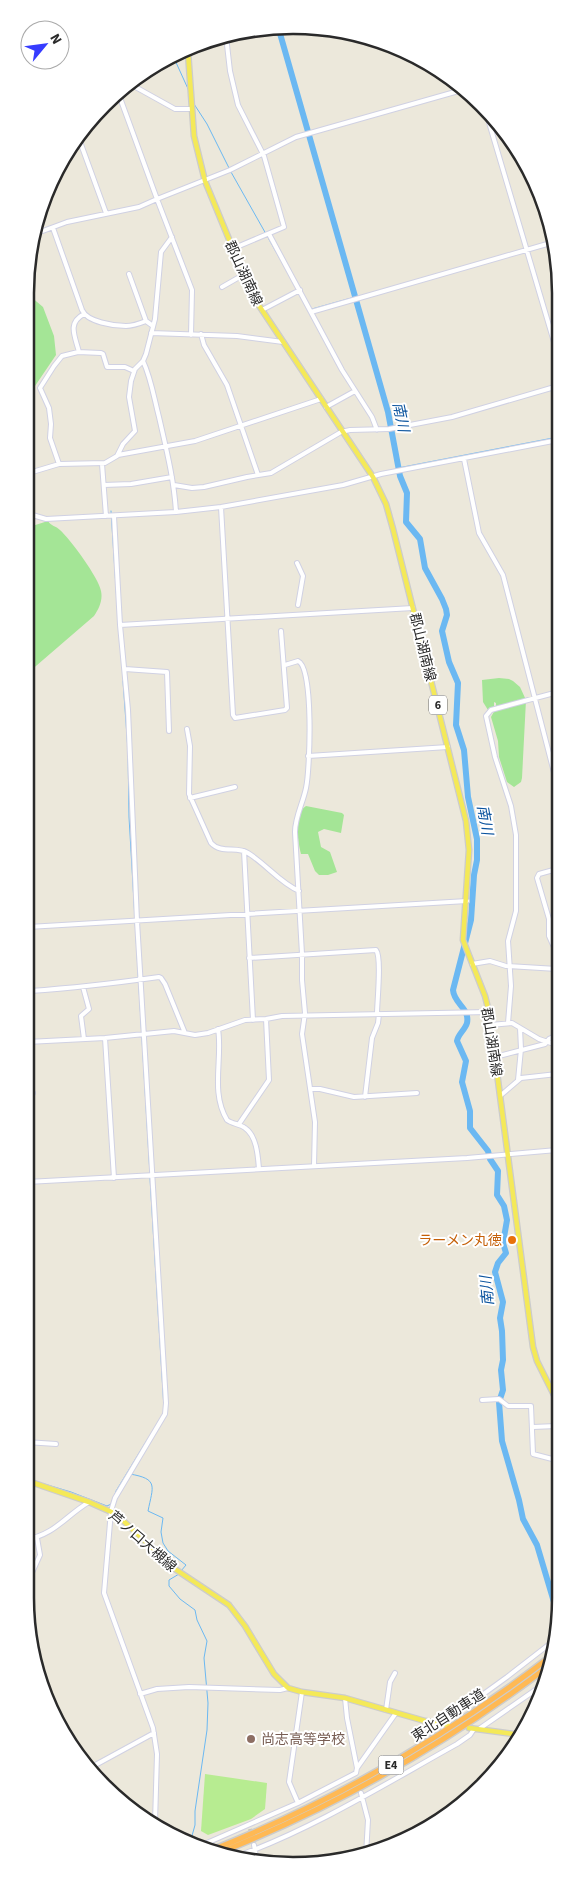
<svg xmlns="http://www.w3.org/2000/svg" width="586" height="1891" font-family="'Source Sans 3','Noto Sans JP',sans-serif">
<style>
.green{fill:#a4e596}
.pitch{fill:#b7ec91}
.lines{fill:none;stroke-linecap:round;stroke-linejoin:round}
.stream{stroke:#6bb8f2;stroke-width:1}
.river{stroke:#6bb8f2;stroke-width:6}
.minor-tunnel{stroke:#c5c2b8;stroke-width:4;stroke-dasharray:4 2;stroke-linecap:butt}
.minor-casing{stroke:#d0d1e3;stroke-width:6}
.major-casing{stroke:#ccc;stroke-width:7}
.highway-casing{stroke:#ccc;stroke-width:8}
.minor{stroke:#fff;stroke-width:4}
.major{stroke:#f4e958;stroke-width:4.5}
.highway{stroke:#ffb954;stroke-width:5}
.food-dot{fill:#e8710a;stroke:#fff;stroke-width:2}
.education-dot{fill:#8d6e63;stroke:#fff;stroke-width:2}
.labels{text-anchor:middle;stroke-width:4;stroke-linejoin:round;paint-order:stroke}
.shield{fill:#fff;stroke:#6a6a6a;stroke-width:1}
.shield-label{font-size:12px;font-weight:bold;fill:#2a2a2a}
.street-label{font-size:14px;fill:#2a2a2a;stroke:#fff}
.food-label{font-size:14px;fill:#c56008;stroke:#fff;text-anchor:end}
.education-label{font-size:14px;fill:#785e54;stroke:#fff;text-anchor:start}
.water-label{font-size:15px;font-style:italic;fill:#0a539e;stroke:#fff}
.rim{fill:none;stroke:#2a2a2a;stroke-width:2.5}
</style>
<rect width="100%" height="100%" fill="#ece8db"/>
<path class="green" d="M30,296L43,307L54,336L56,355L35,386L30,383Z
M48,521C51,526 56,526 60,530C70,539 99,578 101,591C103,600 99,609 94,616L29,672V527Z
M499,678L509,679L513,681L520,687L526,700L522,778L521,782L514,787L507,782L499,757L498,741L491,717L496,708V703L494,702V708L488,710L483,702L482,680Z
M306,806L342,813L344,815L341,833L324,829L318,832L321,847L330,852L337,872L328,875H319L315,871L308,854H301C298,842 293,814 306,806Z"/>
<path class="pitch" d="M205,1774L267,1783L265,1809L251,1819L208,1835L201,1831Z"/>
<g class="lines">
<path class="stream" d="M174,58L189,91
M194,104L207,124L229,168
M231,172L288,273
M312,309L355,297
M398,468L558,437
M111,511L119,632
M123,681L128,750L129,817L150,1174
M150,1178L164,1408
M130,1474C159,1479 153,1486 148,1511L163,1518L161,1532L163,1543L168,1551L186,1565L181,1571
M34,1481L71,1492L107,1506L111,1504L112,1501
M25,1492L31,1485
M114,1497L116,1491L147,1440
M179,1574L169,1580V1586L180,1599L195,1610L197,1620L207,1641L204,1658L208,1703L207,1730L195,1811V1825L190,1843"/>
<path class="river" d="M279,30L388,412L400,476L407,493L406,522L420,539L425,568L442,599L446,609L447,615L442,631L449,662L458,683L456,725L464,750L468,797L477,839V860L474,875L471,920L453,990C454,1004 470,1008 467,1023C465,1030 458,1034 457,1041L466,1061L462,1082L470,1111V1128L488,1151L490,1159L498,1171L497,1195L504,1206L507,1220L503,1243L506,1253L498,1263L495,1272L503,1302L500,1318L502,1331L503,1360L501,1370L503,1390L499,1402L502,1441L519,1500L523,1519L537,1545L556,1609"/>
<path class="minor-tunnel" d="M250,1829L254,1845"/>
<defs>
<path id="minor" d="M226,36L230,71L238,105L264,156L284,227L232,249
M130,84L175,109H192
M119,95L157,199L230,170L296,137L462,90
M485,109L559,359
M78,136L106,213
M53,228L82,310C87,322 114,326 126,326C133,326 141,323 146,321
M269,234L342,370L372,417L377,430
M32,235L67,222L139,207L157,199L192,290L191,335
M129,274L146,321L153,326
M222,287L243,275
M262,310L300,290
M311,312L554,242
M151,333L237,336L283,342
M201,334L204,345L227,385L258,475
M79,352C75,336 67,323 84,314
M143,361C151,378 154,398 159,417C166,448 174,479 176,512
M326,407L355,391
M118,455L195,441L321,399
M464,459L479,533L503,575L558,788
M59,464L50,438L51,424L49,408L40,388L54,366L62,356L78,352L101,353L103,354L107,367H125L134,371
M102,464L106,516
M29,473L59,464L105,463L117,456L123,444L135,431L129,397L131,381L135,369L143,361L146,354L155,319L161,252L172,237
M104,485L131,484L172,477
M174,485L192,488L204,487L247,477L271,473L341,432L350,430L389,429L452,417L558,386
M221,507L233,715L235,718L285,710L287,708L281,631
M29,514L46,519L176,512L221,507L343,485L381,474L558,440
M114,516L120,625L128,710L137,921L166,1403L165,1414L115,1498L111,1511L104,1593L153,1728L157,1754L155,1823
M297,563L303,576L298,605
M120,625L413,608
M285,665L298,661C314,667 310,770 306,788C303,803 295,817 295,832L302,954V980L305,1013L302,1034L315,1122L314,1166
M125,669L167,672L169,731
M187,729L190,746L189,794L211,843C221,854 237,846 248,853C266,864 280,883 299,891
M308,756L448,747
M190,798L235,787
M244,851L253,1020
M28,927L467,901
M557,954L549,936V919L537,878L539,874L557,869
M249,958L376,950C382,957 377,1002 377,1014
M472,964L490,961L506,966L557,969
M83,987L89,1009L81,1016L84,1039
M30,991C73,988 116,983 159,977L161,978L165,984L185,1033
M508,1023L511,986L508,941L516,911V835L511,806L495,757L486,716L491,710L558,692
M490,1025L512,1023L539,1039L557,1045
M218,1029C223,1058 210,1092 227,1120C232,1124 240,1124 245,1128C257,1136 258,1157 259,1169
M105,1038L114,1178
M27,1042L105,1038L174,1031L195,1035L208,1033L245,1020L266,1019L282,1016L489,1012
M495,1057L545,1044L549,1039L557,1035
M518,1080L521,1049L520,1028
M310,1089H320L354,1097L417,1093
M27,1093H33
M500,1096L521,1078L557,1074
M365,1097L372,1038L378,1023L379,1014
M239,1124L269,1080L266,1019
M27,1182L467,1158L557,1150
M482,1400L499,1399L508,1406H531L533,1454L556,1460
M533,1427L556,1426
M26,1442L56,1444
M25,1540C56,1534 64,1517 89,1502
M25,1588L40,1555L37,1538
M140,1694L157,1689L189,1687L280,1690L288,1688
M386,1710L390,1682L395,1673
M442,1724L507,1677L556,1639
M479,1729L541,1686
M357,1768L396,1713
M88,1769L154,1733
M361,1793L368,1820L366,1855
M298,1803L289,1782L302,1692
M254,1845L257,1863
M200,1846L298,1803L356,1773L357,1768L347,1718L345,1698
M235,1857C313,1829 385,1784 457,1744L470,1735L474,1729"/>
<path id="major" d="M188,52L194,136L205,181L252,295L373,477L386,504L393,529L466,821L469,850L463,940L485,996L489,1012L533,1347L537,1361L556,1399
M25,1480L89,1502L116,1514L175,1569L229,1605L245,1626L274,1674L288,1688L302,1692L345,1698L425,1721L448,1725
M469,1728L521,1735"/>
<path id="highway" d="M212,1850C336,1801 449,1735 554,1654
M221,1852C339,1805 449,1742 550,1665"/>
</defs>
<use href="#minor" class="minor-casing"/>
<use href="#major" class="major-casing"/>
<use href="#highway" class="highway-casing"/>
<use href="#minor" class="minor"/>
<use href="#major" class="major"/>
<use href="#highway" class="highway"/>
</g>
<circle class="food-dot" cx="512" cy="1240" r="5"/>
<circle class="education-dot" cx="251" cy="1739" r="5"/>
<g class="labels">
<g class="shield">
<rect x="429" y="695.5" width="18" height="19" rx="4"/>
<rect x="378.5" y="1755.5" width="25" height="19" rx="4"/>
</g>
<g class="shield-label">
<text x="438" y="709">6</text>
<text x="391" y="1769">E4</text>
</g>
<g class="street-label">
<text transform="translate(244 273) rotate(65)" y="5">郡山湖南線</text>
<text transform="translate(423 647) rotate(76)" y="5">郡山湖南線</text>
<text transform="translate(492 1042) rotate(81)" y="5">郡山湖南線</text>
<text transform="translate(143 1541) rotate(41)" y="5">芦ノ口大槻線</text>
<text transform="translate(448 1715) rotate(-33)" y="5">東北自動車道</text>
</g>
<g class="food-label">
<text x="502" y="1245">ラーメン丸徳</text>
</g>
<g class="education-label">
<text x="261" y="1744">尚志高等学校</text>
</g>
<g class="water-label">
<text transform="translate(401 417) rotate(78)" y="5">南川</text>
<text transform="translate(485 820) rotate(80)" y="5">南川</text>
<text transform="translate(487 1291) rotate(-95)" y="5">南川</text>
</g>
</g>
<path d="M0 0H586V1891H0ZM293 34H293A259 259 0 0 1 552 293V1598A259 259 0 0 1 293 1857H293A259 259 0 0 1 34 1598V293A259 259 0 0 1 293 34Z" fill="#fff" fill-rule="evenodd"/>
<path class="rim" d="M293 34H293A259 259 0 0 1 552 293V1598A259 259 0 0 1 293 1857H293A259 259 0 0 1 34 1598V293A259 259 0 0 1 293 34Z"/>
<g transform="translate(45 45) rotate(61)"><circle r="24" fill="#ffffff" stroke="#aaaaaa"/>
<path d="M0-4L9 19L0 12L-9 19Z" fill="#363cff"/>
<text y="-8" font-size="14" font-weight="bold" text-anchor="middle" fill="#2a2a2a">N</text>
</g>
</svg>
